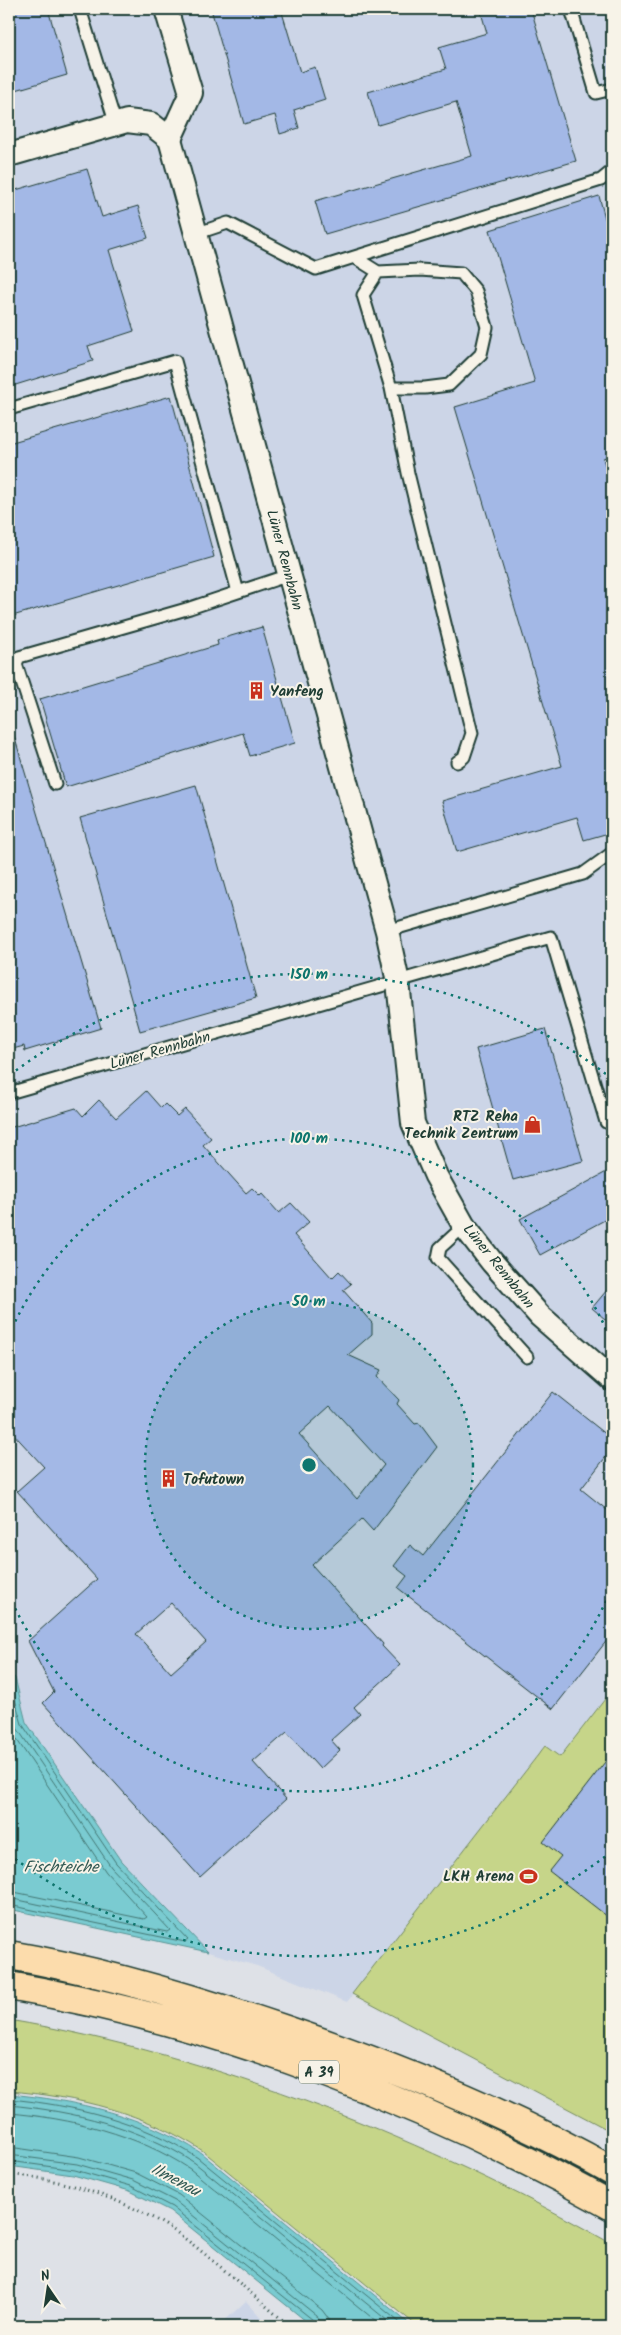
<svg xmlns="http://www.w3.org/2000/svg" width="621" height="2335" font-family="Kalam,sans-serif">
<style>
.built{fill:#ccd5e7}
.green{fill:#c6d589;stroke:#72895e}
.water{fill:#7acbd1;stroke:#569292}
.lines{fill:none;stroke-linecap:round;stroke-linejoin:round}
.shore{stroke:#437673;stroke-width:1}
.building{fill:#a3b8e6;stroke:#1f3d34;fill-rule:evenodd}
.service-casing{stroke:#1f3d34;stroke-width:15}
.minor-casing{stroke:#1f3d34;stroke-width:26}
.motorway-casing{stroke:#1f3d34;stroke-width:31}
.path{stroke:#1f3d34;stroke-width:3;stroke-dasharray:1 4;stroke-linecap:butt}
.service{stroke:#f7f3e8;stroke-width:11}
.minor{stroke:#f7f3e8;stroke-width:22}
.motorway{stroke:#fcdcac;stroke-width:28}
.ring{fill:none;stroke:#0f766e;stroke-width:2.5;stroke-dasharray:2.5 5}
.labels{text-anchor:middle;stroke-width:4;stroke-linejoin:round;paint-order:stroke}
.shield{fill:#f7f3e8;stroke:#60746a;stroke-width:1}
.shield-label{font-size:14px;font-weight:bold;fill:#1f3d34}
.street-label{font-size:15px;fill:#1f3d34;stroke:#f7f3e8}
.poi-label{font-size:15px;font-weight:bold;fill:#1f3d34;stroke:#f7f3e8;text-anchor:start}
.water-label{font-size:16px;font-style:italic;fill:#315953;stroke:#f7f3e8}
.centre{fill:#0f766e;stroke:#f7f3e8;stroke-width:2.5}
.ring-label{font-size:15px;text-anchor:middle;font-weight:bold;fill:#0f766e;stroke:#f7f3e8;stroke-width:4;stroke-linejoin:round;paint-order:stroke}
</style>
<rect width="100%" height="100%" fill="#dee1e7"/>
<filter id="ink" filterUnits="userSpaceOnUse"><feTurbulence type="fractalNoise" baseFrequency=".02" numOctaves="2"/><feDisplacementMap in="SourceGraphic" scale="10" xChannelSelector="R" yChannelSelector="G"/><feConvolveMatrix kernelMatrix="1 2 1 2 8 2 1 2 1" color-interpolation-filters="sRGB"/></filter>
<g filter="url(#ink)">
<path class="built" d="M9,9H612V1690L560,1757L545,1746L347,2002L257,1966L208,1952L121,1861L26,1722L15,1678L9,1672Z
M246,2301L269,2326H219Z"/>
<path class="green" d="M612,1690V2132L352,1994L545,1746L560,1757Z
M9,2020C215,2055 431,2141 612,2244V2326H417L203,2151C146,2113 76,2096 9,2091Z"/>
<path class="water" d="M9,1672L15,1678L26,1722L121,1861L208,1952L9,1909Z
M9,2094C76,2100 145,2116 201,2153L412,2326H312L170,2211L130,2191L73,2175L9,2166Z"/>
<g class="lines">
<path class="shore" d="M9,1679L22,1724L116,1863L188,1940L185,1942L9,1905
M9,1698L17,1728L111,1867L170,1930L167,1932L9,1898
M9,1728L106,1872L147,1917L144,1919L9,1891
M9,2099C75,2105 142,2121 198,2158L404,2326
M9,2105C73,2111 140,2127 195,2163L394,2326
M9,2113C71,2118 137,2134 190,2169L382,2326
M9,2147L79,2157L136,2173L179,2195L322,2310L328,2318L329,2326
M9,2155L77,2164L133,2180L175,2201L317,2316L321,2326
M9,2161L75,2170L131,2186L172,2207L313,2320L315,2326"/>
</g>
<path class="building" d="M9,9H48L67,75L9,92Z
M211,9H281L300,72L315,67L325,100L294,110L299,128L280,134L275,115L244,124Z
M480,9H531L576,161L325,234L315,201L472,156L456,102L378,125L368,92L446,69L439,47L487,33Z
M87,169L102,217L138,206L148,238L109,250L134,331L88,346L93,361L9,387V192Z
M599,196L612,244V455L603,458L612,490V832L584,840L577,817L457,852L442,801L562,766L455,407L535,383L490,230Z
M171,396L214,557L9,617V443Z
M262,627L295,743L250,756L243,733L66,787L40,699L218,645L217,640Z
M13,732L101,1028L25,1051L24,1046L9,1050V733Z
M196,785L256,998L140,1031L80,818Z
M545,1029L583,1161L513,1180L476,1049Z
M146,1091L161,1108L165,1104L177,1116L185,1109L211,1138L203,1145L246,1193L252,1188L260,1196L262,1194L279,1213L291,1203L309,1222L294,1235L332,1278L339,1271L351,1284L343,1290L372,1323V1334L348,1355L381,1370L377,1377L399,1400L397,1404L415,1424L419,1423L437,1447L373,1531L362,1519L312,1565L383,1644L382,1646L400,1665L354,1707L360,1714L331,1740L340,1750L320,1769L287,1732L253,1762L286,1799L200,1877L43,1703L54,1692L28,1641L97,1579L17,1491L44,1467L9,1429V1128L76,1108L83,1116L99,1100L116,1118ZM330,1406L384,1465L357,1499L299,1434ZM171,1603L206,1642L171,1673L136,1634Z
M612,1169V1216L540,1255L520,1219Z
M612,1284V1325L592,1308Z
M553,1392L612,1439V1449L581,1489L612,1514V1634L553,1709L398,1588L407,1576L394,1566L410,1545L423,1556Z
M612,1753V1920L549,1871L561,1856L543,1842Z"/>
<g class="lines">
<defs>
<path id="service" d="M80,9L116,125
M571,9L596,93L612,89
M195,234L228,223L316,269L601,180L612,171
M354,257L378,272L420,270L461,273L476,291L487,327L481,354L449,385L425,388H391L363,295L378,272
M391,388L408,473L472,733L464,757L457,762
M9,409L175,361L238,592
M55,784L16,664L19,657L190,608L289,575
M387,931L583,874L612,853
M9,1093L551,937L606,1122L612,1124
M464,1226L440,1248L438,1258L527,1357"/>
<path id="minor" d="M166,9L191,93L170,139
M9,155L127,121L151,124L170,139L387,931L398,982L413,1123L436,1176L464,1226L492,1262L540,1316L612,1379"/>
<path id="motorway" d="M9,1955C103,1971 196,1999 286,2030C398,2068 509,2113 612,2171
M9,1986C220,2022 426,2102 612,2206"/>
</defs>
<use href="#service" class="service-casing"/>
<use href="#minor" class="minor-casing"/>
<use href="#motorway" class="motorway-casing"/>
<path class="path" d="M9,2175C59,2176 134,2203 176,2232C215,2260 253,2296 290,2326"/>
<use href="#service" class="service"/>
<use href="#minor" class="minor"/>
<use href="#motorway" class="motorway"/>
</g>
</g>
<circle cx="309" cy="1465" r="164" fill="#0f766e" fill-opacity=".12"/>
<g class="ring">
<circle cx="309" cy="1465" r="164"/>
<path d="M612 1587A327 327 0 0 1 9 1595M9 1335A327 327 0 0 1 612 1343"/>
<path d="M611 1852A491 491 0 0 1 10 1855M10 1075A491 491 0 0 1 611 1078"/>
</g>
<defs>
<symbol id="building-bare" viewBox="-9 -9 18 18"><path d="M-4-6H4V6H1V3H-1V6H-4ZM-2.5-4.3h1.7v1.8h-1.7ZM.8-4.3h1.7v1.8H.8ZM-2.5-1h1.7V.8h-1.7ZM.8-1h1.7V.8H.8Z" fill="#c8321e" stroke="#f7f3e8" stroke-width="2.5" paint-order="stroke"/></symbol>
<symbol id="shop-bare" viewBox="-9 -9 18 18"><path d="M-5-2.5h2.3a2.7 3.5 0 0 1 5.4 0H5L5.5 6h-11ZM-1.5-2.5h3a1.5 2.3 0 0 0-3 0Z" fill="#c8321e" stroke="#f7f3e8" stroke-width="2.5" paint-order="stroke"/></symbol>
<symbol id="stadium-bare" viewBox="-9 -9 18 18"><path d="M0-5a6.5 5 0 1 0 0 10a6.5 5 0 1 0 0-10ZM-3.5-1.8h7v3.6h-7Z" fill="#c8321e" stroke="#f7f3e8" stroke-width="2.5" paint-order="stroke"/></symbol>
</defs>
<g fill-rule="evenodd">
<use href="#building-bare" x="244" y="678" width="25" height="25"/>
<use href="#shop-bare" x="520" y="1112" width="25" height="25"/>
<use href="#building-bare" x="156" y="1466" width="25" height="25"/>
<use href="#stadium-bare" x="516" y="1864" width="25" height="25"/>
</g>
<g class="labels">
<rect class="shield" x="299" y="2060.5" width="40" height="23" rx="4"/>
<g class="shield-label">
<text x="319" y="2077">A 39</text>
</g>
<g class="street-label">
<text transform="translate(285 560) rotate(75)" y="5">Lüner Rennbahn</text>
<text transform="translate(160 1050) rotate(-16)" y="5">Lüner Rennbahn</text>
<text transform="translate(499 1266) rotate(51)" y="5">Lüner Rennbahn</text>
</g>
<g class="poi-label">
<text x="270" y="696">Yanfeng</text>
<text x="518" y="1121" text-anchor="end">RTZ Reha<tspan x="518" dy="17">Technik Zentrum</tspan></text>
<text x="183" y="1484">Tofutown</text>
<text x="514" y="1881" text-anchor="end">LKH Arena</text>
</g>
<g class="water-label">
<text x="61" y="1872">Fischteiche</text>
<text transform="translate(176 2179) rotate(28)" y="6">Ilmenau</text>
</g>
</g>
<circle cx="309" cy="1465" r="8" class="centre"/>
<g class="ring-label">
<text x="309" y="979">150 m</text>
<text x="309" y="1143">100 m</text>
<text x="309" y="1306">50 m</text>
</g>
<rect width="621" height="2335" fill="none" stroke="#f7f3e8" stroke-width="30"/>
<rect x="15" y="15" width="591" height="2305" fill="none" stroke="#1f3d34" stroke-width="2" filter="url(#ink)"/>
<g transform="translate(48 2288) rotate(347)" stroke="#f7f3e8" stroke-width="4" paint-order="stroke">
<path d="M0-4L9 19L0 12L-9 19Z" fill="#1f3d34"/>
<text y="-8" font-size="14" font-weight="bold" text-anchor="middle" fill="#1f3d34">N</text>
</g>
</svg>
